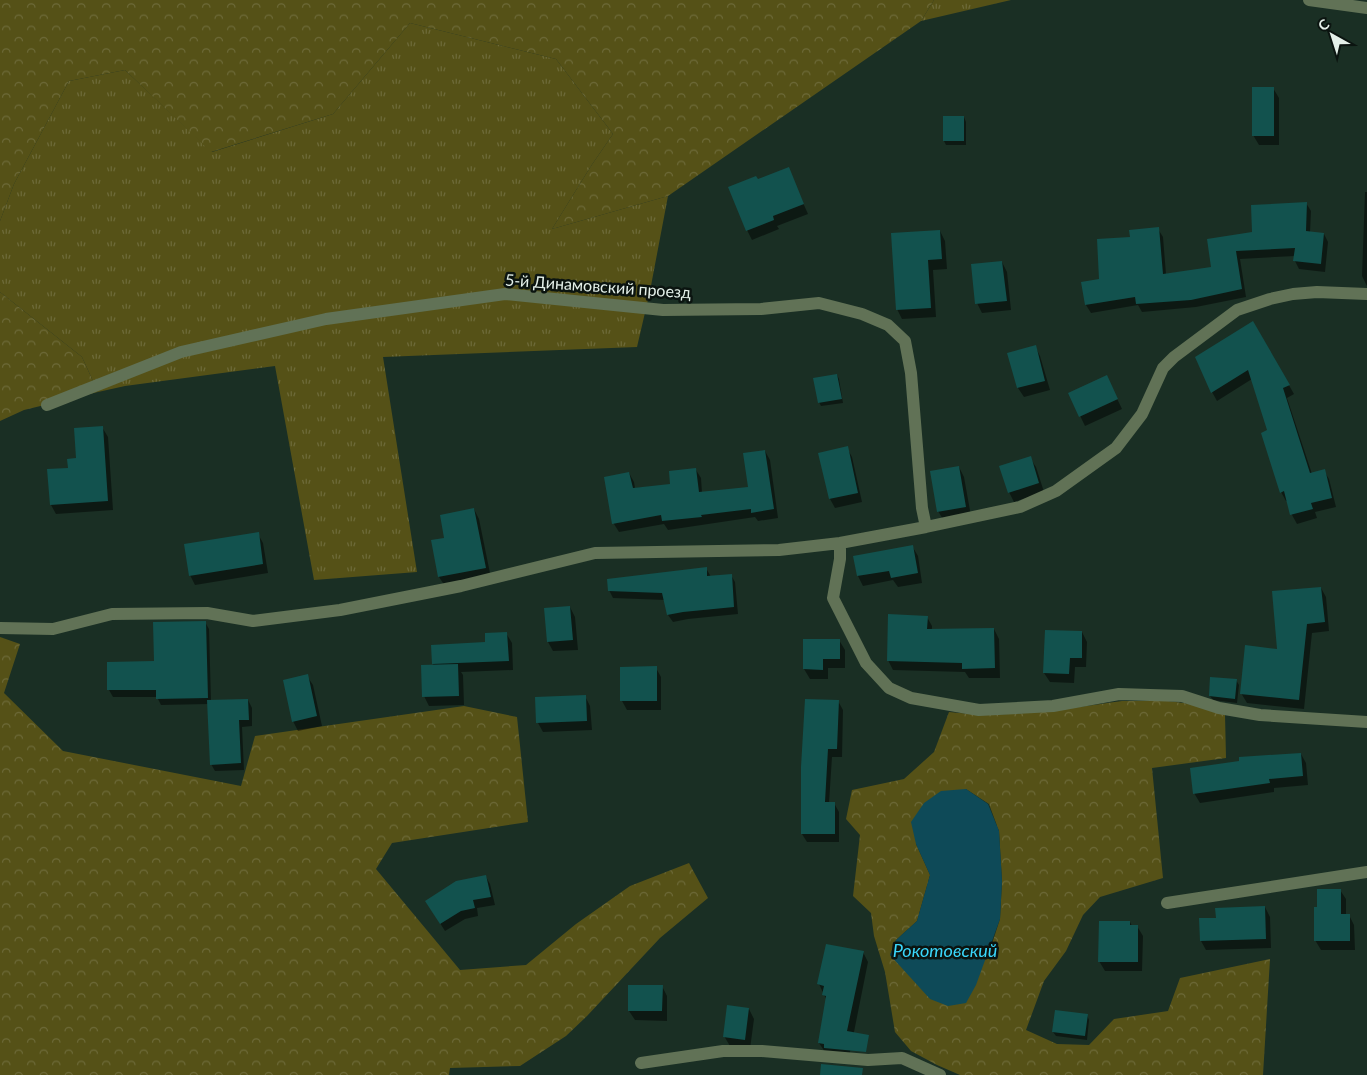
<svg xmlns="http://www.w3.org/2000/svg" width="1367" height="1075" font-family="Lato,sans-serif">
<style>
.grass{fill:url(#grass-tufts)}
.forest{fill:url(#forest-crowns);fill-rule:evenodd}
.water{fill:#0e4a58}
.shadow{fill:#0007}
.building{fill:#12524e}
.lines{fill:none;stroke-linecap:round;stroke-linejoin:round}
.street{stroke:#617256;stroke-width:12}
.labels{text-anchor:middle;stroke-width:5;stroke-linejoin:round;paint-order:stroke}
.street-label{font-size:16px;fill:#e4f0e9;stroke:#0b1410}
.water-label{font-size:18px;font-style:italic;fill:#3ad7fb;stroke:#0b1410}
</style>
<defs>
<pattern id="grass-tufts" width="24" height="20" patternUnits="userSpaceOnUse" patternTransform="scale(1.25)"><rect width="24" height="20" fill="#555117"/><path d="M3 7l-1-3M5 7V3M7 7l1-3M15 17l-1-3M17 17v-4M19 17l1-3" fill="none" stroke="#6d6a39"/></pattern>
<pattern id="forest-crowns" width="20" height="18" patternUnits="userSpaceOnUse" patternTransform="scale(1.25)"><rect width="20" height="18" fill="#555117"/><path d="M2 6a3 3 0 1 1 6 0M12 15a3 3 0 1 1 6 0" fill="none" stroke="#6d6a39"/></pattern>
</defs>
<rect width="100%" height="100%" fill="#1a2f24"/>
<path class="grass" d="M934,0H1011L921,21Z
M410,23L556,59L613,134L591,166L552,229L668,196L650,291L637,347L383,357L417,572L314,580L275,366L125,386L98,392L82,357L0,292V221L14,184L69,81L125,70L212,152L333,114Z"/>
<path class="forest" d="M0,0H934L921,21L668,196L552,229L591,166L613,134L556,59L410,23L333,114L211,152L125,70L69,81L14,184L0,221Z
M0,292L82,357L98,392L24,410L0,421Z
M0,637L20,644L4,693L63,751L241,786L255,736L464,706L517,717L528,822L392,843L376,869L460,970L526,965L576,924L630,886L689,863L708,898L660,938L587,1016L566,1036L520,1066L450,1068L449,1075H0Z
M1122,701H1168L1191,704L1225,715L1226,758L1152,768L1163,878L1100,897L1083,915L1066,951L1044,981L1026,1030L1057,1044L1089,1045L1114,1019L1168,1011L1180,978L1270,959L1263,1075H960L937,1065L911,1051L895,1032L885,972L874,936L871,913L853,896L860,835L846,819L852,790L904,779L934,752L949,712C1006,719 1065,709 1122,701ZM966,789L989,804L999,831L1002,881L1000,919L988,956L910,975L890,955L896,940L917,921L930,875L916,844Z"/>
<path class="water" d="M966,789L988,804L999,831L1002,881L1000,919L976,985L966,1003L948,1006L930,999L890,955L896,940L917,921L930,875L916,844L911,822L924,803L941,791Z"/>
<path class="shadow" d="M1273,88L1279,98V145H1259L1253,135Z
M964,117L966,122V145H946L944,141V118Z
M788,169L808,214L777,226L779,229L752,240L747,230L758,181Z
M1365,192H1367V286L1362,276Z
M1306,203L1311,211L1310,233L1324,234L1328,242L1325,272L1299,269L1295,261V256L1240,259L1246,297L1196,307L1142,312L1138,305L1091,313L1086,305L1083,283L1101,280L1131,238L1158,229L1163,237L1166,274L1213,268L1253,233Z
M940,231L945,241L947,269L933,270L936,317L902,319L897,309Z
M1002,262L1007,272L1011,310L982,313L977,303Z
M1253,322L1294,394L1287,398L1312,474L1324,471L1329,479L1336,507L1315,512L1317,518L1297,524L1292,515L1288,501H1286L1281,492L1269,431L1252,379L1217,401L1212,392Z
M1035,346L1040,356L1050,390L1024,397L1018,388L1009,354Z
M837,375L839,379L843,403L821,406L819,402Z
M1111,386L1122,409L1085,426L1069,393Z
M102,427L108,437L113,510L56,514L51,505L69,469Z
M847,448L852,457L862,502L835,508L830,499Z
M765,451L770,460L778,518L758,521L755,517L668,530L664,524L619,532L614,524L629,473L634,482L635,488L671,485L696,470L701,478L702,493L749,488Z
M1030,458L1036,467L1044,492L1014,502L1009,492Z
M959,467L964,477L971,516L944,521L938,511Z
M474,509L479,519L491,578L445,586L439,577L432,541L446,539Z
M258,534L263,543L268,573L195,585L190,575Z
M912,546L918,556L922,583L898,587L893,580L863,586L858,576L854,557Z
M706,568L711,577L731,575L735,582L738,614L688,619L673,622L668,615L665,600L613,598L609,590Z
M1321,588L1326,597L1329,631L1312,633L1304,709L1247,703L1241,693L1279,650Z
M570,607L575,617L578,650L553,651L548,642Z
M927,617L932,626V630L994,629L999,639L1000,678H969L965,672L893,670L888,660Z
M205,622L209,629L211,701L248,700L252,708V726L242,727L244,770L215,771L211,764L209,704L161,705L157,697H113L109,690L155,663Z
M1082,632L1087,642L1086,667H1075L1074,683L1050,682L1044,673Z
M506,633L512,643L513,670L461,672L463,675L464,705L429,706L424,696L434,666L433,664L487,643Z
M805,640H839L845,650V668H828V679H810L804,669Z
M621,668H656L661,677V710H627L622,701Z
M307,676L313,685L322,726L298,731L293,721Z
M1236,680L1239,685L1237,703L1213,700L1210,696Z
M585,696L590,706L592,730L543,732L538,723Z
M838,701L843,710L842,757H832L829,803H834L839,812V842H807L802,834Z
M1301,754L1306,763L1308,785L1274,788V792L1200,803L1194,793Z
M486,877L490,884L495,905L477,908L478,916L465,919L445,931L431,909Z
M1340,890L1346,899V915H1349L1354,925L1355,950H1321L1315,940L1318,908Z
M1265,907L1270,917L1271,948L1206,950L1201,941L1217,919Z
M1130,922L1132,926H1137L1143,936L1142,971H1105L1099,961Z
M863,952L868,962L849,1057L825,1052L819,1043L827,1001L819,984Z
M662,986L667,996V1021L635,1020L629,1011Z
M749,1009L754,1019L750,1049L730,1046L724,1036Z
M1087,1015L1089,1020L1087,1040L1056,1036L1053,1032Z"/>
<path class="building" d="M1252,87H1274V136H1252Z
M943,116H964V141H943Z
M789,167L804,204L773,216L774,220L746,231L728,187L756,176L758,179Z
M1307,202L1306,231L1324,233L1321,264L1293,261L1295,248L1236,251L1242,289L1191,300L1136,304L1135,297L1085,305L1081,282L1099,279L1097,239L1130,237L1129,230L1159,227L1163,274L1211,267L1207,239L1252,232L1251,205Z
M940,230L942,259L928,260L931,308L896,310L891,233Z
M1002,261L1007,301L975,304L971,264Z
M1253,321L1290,385L1283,388L1310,473L1325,469L1332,498L1311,503L1313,509L1290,515L1284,491L1280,493L1261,433L1267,430L1248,370L1211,393L1195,357Z
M1036,345L1045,381L1017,388L1007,353Z
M837,374L842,399L818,403L813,378Z
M1107,375L1118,399L1079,417L1068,393Z
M103,426L108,501L50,505L47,469L68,468L67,459L76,458L74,428Z
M848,446L858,493L829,499L818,453Z
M765,450L774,509L751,513V509L701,515L702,517L662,521L661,515L612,524L604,477L629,472L633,488L670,484L669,471L696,468L699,492L748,487L743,453Z
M1031,456L1039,483L1008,493L999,466Z
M959,466L966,507L937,512L930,471Z
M474,508L486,568L438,577L431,540L444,538L440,515Z
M259,532L263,564L189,576L184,544Z
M913,545L918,573L891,578L889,571L857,576L853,556Z
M707,567V576L732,574L734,607L683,612L667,615L662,593L608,591L607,579Z
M1321,587L1325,622L1307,624L1299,700L1240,694L1245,645L1277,649L1272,591Z
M570,606L573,640L547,642L544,608Z
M888,614L928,616L927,629L994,628L995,668L962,669V663L887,661Z
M206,621L208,698L156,699V690H107V662L154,661L153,622Z
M1045,630L1082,631V658H1070L1069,674L1043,673Z
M507,632L509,661L432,664L431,645L485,642V633Z
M803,639H840V659H823V670L803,669Z
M458,664L459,696L422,697L421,665Z
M657,666V701H620V667Z
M308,674L317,716L292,722L283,680Z
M1210,677L1237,679L1235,699L1209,696Z
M586,695L587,721L536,723L535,697Z
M248,699L249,720H239L241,763L210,765L207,700Z
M805,699L839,700L837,749H828L825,802H835V834H801V767Z
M1301,753L1303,776L1269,779L1270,783L1193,794L1190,768L1239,761V757Z
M486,875L491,897L473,900L475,908L461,911L440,924L425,901L456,881Z
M1317,889H1341V914H1350V941H1314V907H1317Z
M1265,906L1266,939L1200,941L1199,918H1216L1215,908Z
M1099,921H1130V925H1138V962H1098Z
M826,944L864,951L847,1031L869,1035L866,1052L824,1048V1044L818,1043L826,996L822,995L824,986L817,984Z
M628,985H663L662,1011H628Z
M727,1005L749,1008L745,1040L723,1037Z
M1055,1010L1088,1014L1085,1036L1052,1032Z
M821,1064L863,1068L862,1075H820Z"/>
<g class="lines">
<path class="street" d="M1309,0L1367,8
M47,405L181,352L326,319L505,294L663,310L761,309L819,303L862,314L888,325L905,341L911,373L922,508L926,527
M840,543V559L833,598L866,663L889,688L911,698L979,710L1053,706L1119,694L1182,696L1219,708L1260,715L1367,722
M0,628L53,629L112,614L207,613L253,621L340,610L461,586L595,553L779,550L840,543L926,527L1020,507L1056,491L1116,448L1142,414L1163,368L1174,357L1237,310L1270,299L1293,294L1317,292L1367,294
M1167,903L1367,872
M641,1063L723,1051H762L868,1060L902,1058L940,1075"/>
</g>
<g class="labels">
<g class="street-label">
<text transform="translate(598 286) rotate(4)" y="6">5-й Динамовский проезд</text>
</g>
<g class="water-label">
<text x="945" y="957">Рокотовский</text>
</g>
</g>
<g transform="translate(1332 35) rotate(321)" stroke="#0b1410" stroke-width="4" paint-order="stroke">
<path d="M0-4L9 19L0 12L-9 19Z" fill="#e4f0e9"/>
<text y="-8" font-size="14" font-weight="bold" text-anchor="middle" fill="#e4f0e9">С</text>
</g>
</svg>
